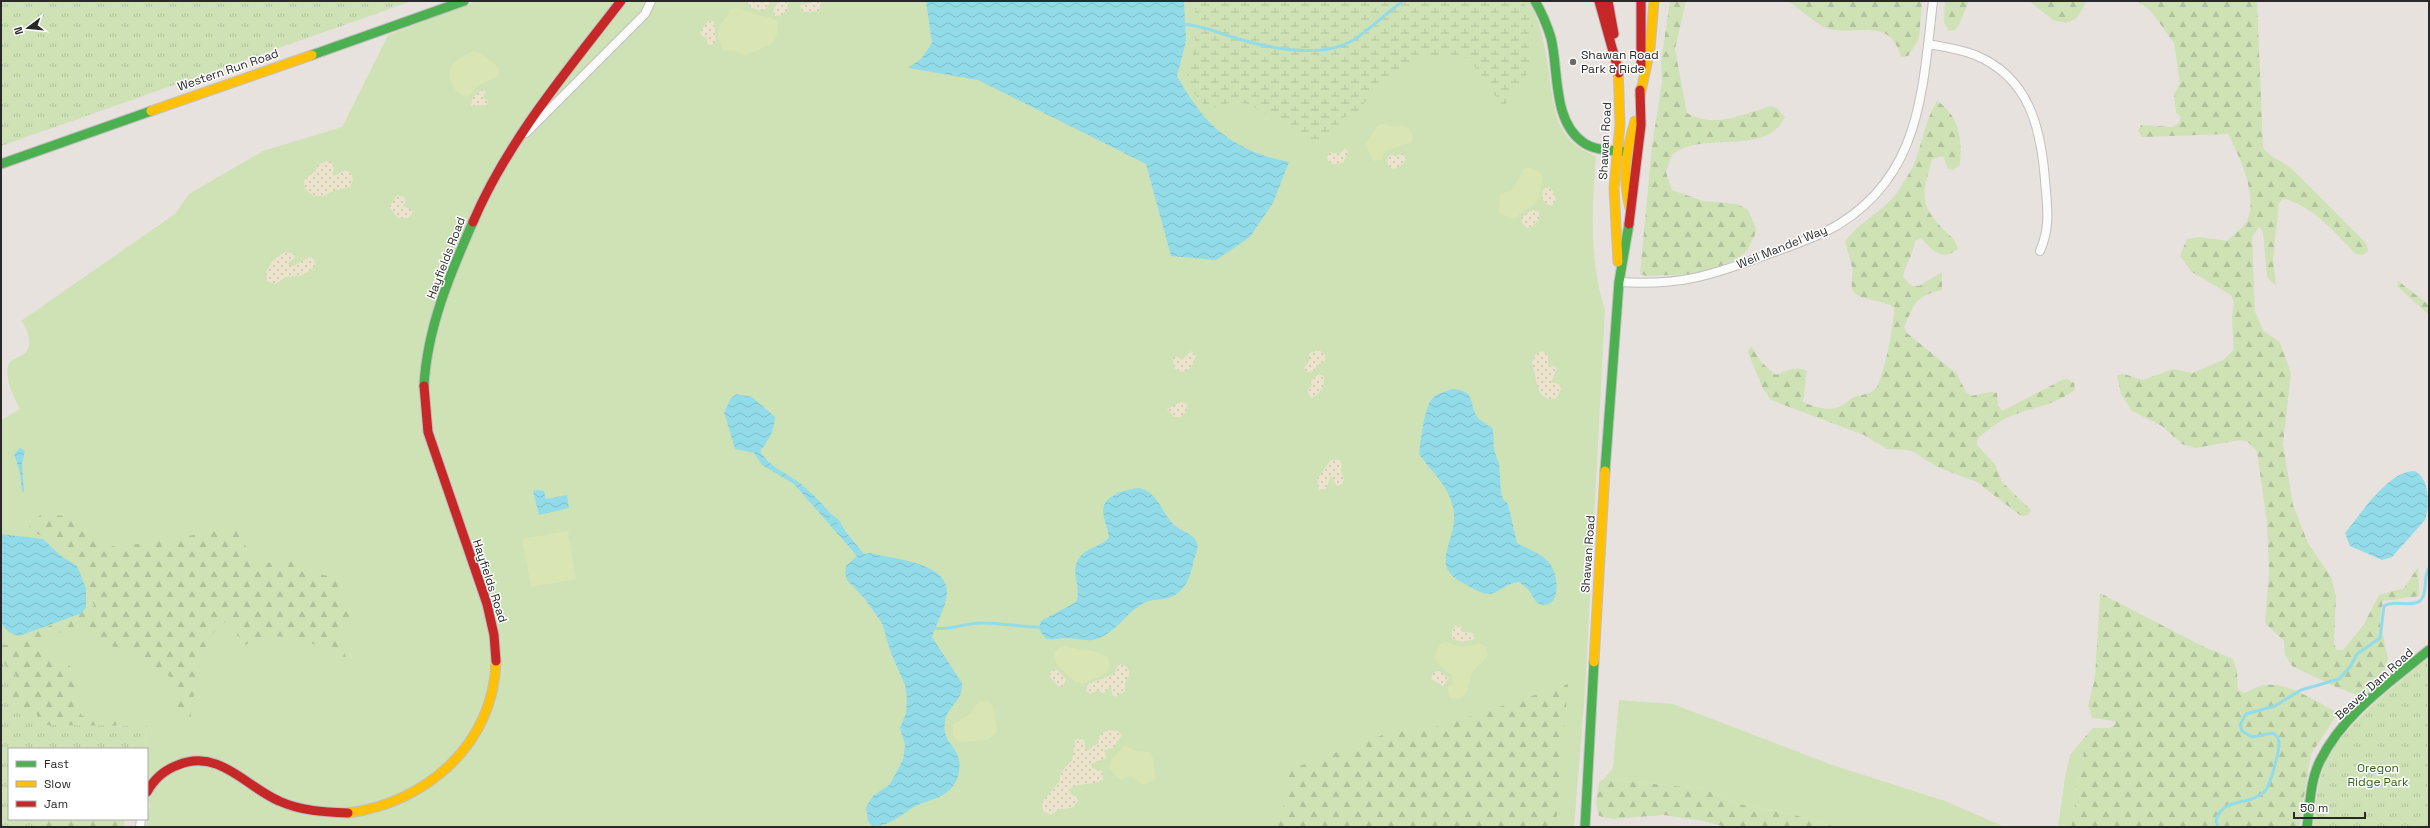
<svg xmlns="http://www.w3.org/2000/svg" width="2430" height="828" font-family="'Space Grotesk',sans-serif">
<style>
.grass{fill:#cee2b6}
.forest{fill:url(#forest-firs)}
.wetland{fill:url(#wetland-marsh)}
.sand{fill:url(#sand-dots)}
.park{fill:url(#park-tufts)}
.pitch{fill:#d9e6b4}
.water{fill:url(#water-waves)}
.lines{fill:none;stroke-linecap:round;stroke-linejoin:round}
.stream{stroke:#92dce9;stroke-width:3}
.street-casing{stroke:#c1bfc0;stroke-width:10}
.fast-casing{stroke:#c1bfc0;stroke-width:11}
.slow-casing{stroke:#c1bfc0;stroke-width:11}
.jam-casing{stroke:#c1bfc0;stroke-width:11}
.street{stroke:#fbfbfa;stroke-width:8}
.fast{stroke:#4caf50;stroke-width:9}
.slow{stroke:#ffc107;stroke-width:9}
.jam{stroke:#c62828;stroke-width:9}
.poi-dot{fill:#6c6a68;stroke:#fff;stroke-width:1.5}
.labels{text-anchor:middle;stroke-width:3;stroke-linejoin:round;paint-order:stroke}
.poi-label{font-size:12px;fill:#292929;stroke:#fff;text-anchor:start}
.street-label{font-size:12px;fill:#292929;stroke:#fff}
.park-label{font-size:12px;fill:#316519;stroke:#fff}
</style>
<defs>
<pattern id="forest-firs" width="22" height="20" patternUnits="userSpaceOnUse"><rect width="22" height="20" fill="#cee2b6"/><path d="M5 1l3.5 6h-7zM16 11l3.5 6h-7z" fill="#b1c29c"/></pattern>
<pattern id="wetland-marsh" width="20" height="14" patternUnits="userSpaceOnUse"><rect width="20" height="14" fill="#cee2b6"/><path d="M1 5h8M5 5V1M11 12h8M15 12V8" fill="none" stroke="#b1c29c"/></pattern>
<pattern id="sand-dots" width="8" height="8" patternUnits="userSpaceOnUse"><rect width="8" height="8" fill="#ece3cc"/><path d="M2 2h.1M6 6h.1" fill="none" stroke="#cac3af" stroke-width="1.8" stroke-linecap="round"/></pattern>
<pattern id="park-tufts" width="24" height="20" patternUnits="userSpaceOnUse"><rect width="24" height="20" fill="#cee2b6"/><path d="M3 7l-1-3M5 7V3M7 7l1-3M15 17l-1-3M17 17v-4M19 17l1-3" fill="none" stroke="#b1c29c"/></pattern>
<pattern id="water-waves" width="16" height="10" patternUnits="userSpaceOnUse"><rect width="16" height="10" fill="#92dce9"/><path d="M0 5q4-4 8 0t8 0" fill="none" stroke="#7ebdc8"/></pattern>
</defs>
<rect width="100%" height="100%" fill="#e7e2de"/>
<path class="grass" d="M476,1H1529C1549,36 1547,82 1558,121C1566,139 1577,149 1596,156C1592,207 1589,261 1605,310L1585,691L1574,827H146L150,805L147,793V749H145L147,726L41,725L1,656V420L20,409C14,399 2,373 10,362C14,358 20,357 24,354C34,346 28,329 21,321L175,214L189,194L263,151L342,127L388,35Z
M1619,700L1673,704L1832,765L1945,801L2005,827H1836L1791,814L1738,804L1704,789L1604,779L1613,768Z
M2084,738L2083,765L2074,791L2075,811L2071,827H2058L2065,778L2070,755Z"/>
<path class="forest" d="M1670,1H1686L1675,49L1687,113C1715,129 1743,114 1771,106L1777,108L1785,117C1765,158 1703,129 1672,155L1666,172L1672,190L1703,201L1737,204L1748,210L1756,228L1755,235L1746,252L1735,260L1699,274L1646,276L1640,274L1652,146L1662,82L1661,62Z
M1788,1H1922L1919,39L1908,56L1901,57C1890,16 1858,36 1829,29C1818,26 1799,8 1788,1Z
M1945,1H1969L1959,25L1955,30L1949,31L1944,22Z
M2029,1H2087L2077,18L2066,23L2053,20Z
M2137,1H2257L2263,148C2272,159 2283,161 2294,171L2367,244L2368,251L2363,255L2356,254C2334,232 2314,207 2283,198L2279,204L2273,259L2276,286L2267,277L2263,232L2259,227L2252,237L2255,312L2264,331L2280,342L2291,373L2283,444L2293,505L2308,543L2331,577L2336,596L2334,644L2337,650H2343L2364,624L2379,595L2404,588L2418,567L2419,596L2383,601L2380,620L2388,659L2382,679L2368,694H2355L2338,688L2292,666L2285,655L2284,641L2265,623L2269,572L2267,523L2257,451L2248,442L2241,440L2195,448L2182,444L2162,426L2132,411L2121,394L2117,375L2124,374L2143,380L2173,369L2193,373L2223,360L2233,351C2234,340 2232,330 2232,319C2232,310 2236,303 2231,295L2192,272L2180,256L2187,239L2200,237L2227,241C2232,236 2240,230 2245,224C2261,201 2239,155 2228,134L2142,137L2138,131L2141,125L2173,127L2179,123L2181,117L2176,113L2174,94L2180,83L2174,43L2151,11Z
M1937,101C1960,116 1962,139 1960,165L1953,170L1948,169L1943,156L1932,159C1923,195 1917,203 1946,232C1952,237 1956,241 1958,249C1942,262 1932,250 1921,238L1915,241C1913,256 1905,264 1903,277L1912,286H1919L1942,272V290C1914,297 1916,302 1904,327L1907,333L1957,374L1966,392L1971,396L1991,392L1997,393L1998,405L2002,411L2062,380L2068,379L2074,383L2075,390C2054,405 2039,406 2016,414C2001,419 1989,429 1977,439V445L1995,464L2002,482L2031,510L2028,515L2021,516L1977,482L1937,467L1914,452L1907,450L1887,449L1864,435L1771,400L1763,389L1748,352L1751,346L1761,362L1776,375C1786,371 1796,365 1807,371L1803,402C1814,407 1830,412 1841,406C1846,404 1849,399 1854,397C1861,395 1871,394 1876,388C1884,377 1895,320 1894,307C1884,302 1875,301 1864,298C1844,292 1855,279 1852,267C1850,259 1847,250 1845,242C1859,221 1883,213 1898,191C1904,182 1912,170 1916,159C1923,139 1926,119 1937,101Z
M2398,281L2429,305V315L2397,286Z
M41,514L67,516L90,539L116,547L180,538L237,525L249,554L260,564L295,558L323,575L338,577L345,582L335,598L340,604L362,614L360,619L344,617L337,622L346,658C328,649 292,634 271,637C262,638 253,642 245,645L237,635V624L231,619L228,620C224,623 218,627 214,632C200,647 193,700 190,721L186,722L175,709V691L170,677L125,648L99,645L87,628C67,625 52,635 39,649L70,666L81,715L94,722L111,717L116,722L121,749H9V819H125L124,827H1V644L7,645L94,606C91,596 89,585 85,575C77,556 45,536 27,529Z
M2100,593L2202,646L2233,659L2237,671L2238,690L2244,693C2251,690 2258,686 2265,685C2289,682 2317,702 2338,713L2311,754L2299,827H2071L2075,811L2074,791L2083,765L2084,738L2093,728H2110L2115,724V721L2092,718L2088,705L2095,678Z
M1568,684L1556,827H1263L1281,821L1289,770L1404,727L1425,730L1472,716Z
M1604,779L1704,789L1738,804L1791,814L1836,827H1726L1703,821L1664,815L1612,819L1599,816L1596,803L1599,782Z"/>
<path class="wetland" d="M1194,1H1522L1534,17L1529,72L1503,107L1469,58L1420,54L1374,89L1357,113L1342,118L1337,130L1316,145L1308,138L1250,105C1236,100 1224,103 1210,110C1200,102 1185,85 1187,71C1187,65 1192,60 1193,54C1196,37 1197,18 1194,1Z"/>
<path class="sand" d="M748,1H771L766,9L761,11L750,7Z
M778,1H788L787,10L782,15L775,16L773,11Z
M809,1H821L819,11L803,12L800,5L809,3Z
M708,21H714L716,42L710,46L707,43V38L702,36L700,31Z
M483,89L486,92L483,97L488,101L487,105L471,106L473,97Z
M1345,148L1348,152L1343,163L1334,164L1328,161L1327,157L1330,152L1339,154Z
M1402,152L1406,159L1403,164L1394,169L1389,167L1387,163L1388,156L1393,155L1396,157Z
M330,161L334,166L333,176C341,175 346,165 352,175L353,180L350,187L335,190L323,196H313L305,189L304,180L314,172L321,162Z
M1549,187L1553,191L1556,200L1552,206L1546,204L1542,198L1543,189Z
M397,195L404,197L406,201L403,206L412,210L413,213L408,218H398L389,207Z
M1532,210L1539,212V219L1533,226L1527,228L1522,223L1521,218Z
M285,252L295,254V258L288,263L289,265L294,266L308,257L314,259L315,265L312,269L301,276L286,277L275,284L267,281L266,272L273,260Z
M1319,350L1325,355V361L1317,365L1314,371L1306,372L1304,368L1309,361L1310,353Z
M1191,351L1196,356L1191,368L1183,372L1175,369L1172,359L1176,356L1182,360Z
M1543,351L1548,356V366H1554L1557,368L1551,382L1559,384L1561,389L1557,398C1535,404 1537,376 1532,363L1535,354Z
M1319,374L1324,376C1325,386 1320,395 1311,398L1307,391L1312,385L1310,381Z
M1181,402L1187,404L1185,413L1181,417H1174L1167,409Z
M1331,460H1339L1342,463L1341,471L1344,479L1342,484L1337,486L1331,476L1326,489L1319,490L1317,479Z
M1456,625L1461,627L1462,632L1473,633L1474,639L1463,642L1452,639V630Z
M1121,664L1127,667L1130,673L1125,683V691L1115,697L1112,694L1111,686L1103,694L1098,690L1090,694L1086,691L1088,684L1114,674L1117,667Z
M1056,669L1066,679L1063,687L1058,686L1049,676L1051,671Z
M1438,670L1449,678L1443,686L1431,679L1433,673Z
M1106,730L1118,731L1122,735L1113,748L1104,750L1106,758L1091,764L1092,768L1102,771L1103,779C1093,787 1080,781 1070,789V794L1077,797L1078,801L1072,808L1059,809L1051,815L1043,811L1042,802L1059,782L1061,773L1065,767L1072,761L1075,740L1083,739L1085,742V748L1088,750L1098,743L1099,736Z"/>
<path class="park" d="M1,1H412L1,146Z
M1,656L7,667L15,672L17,682L9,691L15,710L34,708L41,725L147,726L145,749H9V819H35L38,827H1Z
M2429,657V827H2313C2316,806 2317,784 2325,764C2341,726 2397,684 2429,657Z"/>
<path class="pitch" d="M736,8L777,20C781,47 765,46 745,55L736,51H724C712,30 721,26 731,9Z
M473,51L481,53L498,67L499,73L496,78L480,84L468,97C454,95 443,75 454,63C458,58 468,55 473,51Z
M1383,124C1391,129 1399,123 1408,127L1413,137L1411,142L1385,151L1382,160L1374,161L1365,145L1378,125Z
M1528,167L1539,171L1543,177L1539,197L1535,204L1519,214V217L1511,219L1499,212L1500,195L1513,189L1523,170Z
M568,531L576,579L531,587L522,539Z
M1445,642C1451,643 1456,646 1462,646C1474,648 1484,635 1488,655C1484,662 1477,665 1473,671C1468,681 1471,692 1460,699L1450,698L1447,687L1453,683L1452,675L1438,664L1434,657L1440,644Z
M1062,646C1078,650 1094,649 1108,657L1110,667L1108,672L1085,683L1075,682L1056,663L1054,652Z
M980,701H988L993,705L997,732L987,740L959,742L953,736V725L969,715Z
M1125,745L1136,751L1150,752L1153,759L1155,779L1144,785L1130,776L1120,780L1109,768L1111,760Z"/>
<path class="water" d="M926,1H1184L1186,41L1177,76C1205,126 1231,150 1289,162L1273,203L1250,237L1216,260L1171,256L1146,164L978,80L908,68L921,59L932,43Z
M1451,389C1479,390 1467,406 1479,419C1483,423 1489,425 1493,429L1494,450L1499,464L1501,492L1503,499L1508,504L1517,543C1529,550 1542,553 1550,564C1560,577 1561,613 1537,603L1528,589L1519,582C1507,582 1499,594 1488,594C1479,593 1471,587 1463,583C1428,565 1457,542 1454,513C1451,487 1433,474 1419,454C1421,441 1424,404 1434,397C1438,393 1446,392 1451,389Z
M737,394L752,397L775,417C775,429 768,442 760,451C769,468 788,473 802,485C825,504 845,531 864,554L871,553C892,559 945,562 947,590C948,605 936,623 932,637L962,683C963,702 948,705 945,721C942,743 956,744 959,760C961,772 957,785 947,792C937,800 924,801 914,807C900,815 891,826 873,826L868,821L866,807L873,796L890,784L903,760L905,745L900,728L906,713L907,698L905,685L891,653L882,623L864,598L847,580L845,573L846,566L857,556L794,484L762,465L754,453L735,449L724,412L731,398Z
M20,448L25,451L22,464L24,492H22L20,472L14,454Z
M2414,471C2430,477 2430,507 2425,520L2392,557L2382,560L2350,546L2345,533C2361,514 2387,472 2414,471Z
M1139,488C1157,492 1161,510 1172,523C1179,531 1194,533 1197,543C1199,550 1194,557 1193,564C1189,582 1182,597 1162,599C1156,600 1149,600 1144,603C1125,613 1115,635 1093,640C1084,641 1075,638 1065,638C1058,638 1052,641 1045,638L1039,629L1041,621L1076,602C1082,585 1071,576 1077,562C1084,546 1102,548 1109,537C1108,529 1104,521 1103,512C1102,495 1127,489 1139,488Z
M538,490L544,491L546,499L567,495L569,508L539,515L533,491Z
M1,534L43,539L61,556L77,566L86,588V607L82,613L19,636C10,634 6,630 1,623Z"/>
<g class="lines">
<path class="stream" d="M1182,24C1199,25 1211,30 1226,35C1262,47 1321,61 1355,39C1372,28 1386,13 1403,1
M831,516L837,520L843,530
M935,628C952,631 966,622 983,623C1002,623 1021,627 1039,627
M2218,827L2216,821C2222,796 2250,807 2265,791C2271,784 2279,752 2279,743C2279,738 2277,736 2273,733L2252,737L2242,731L2240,725L2246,714L2275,706L2301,690L2339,679L2350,667L2357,654L2380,638L2384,606C2394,600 2404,606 2415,603C2430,600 2422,577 2429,568"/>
<defs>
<path id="street" d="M1928,44C1944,47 1960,49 1975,55C2029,77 2041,128 2045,180C2047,206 2051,226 2040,251
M526,133L645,14L651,1
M1619,282C1679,286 1710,276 1766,255C1785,248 1806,241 1825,232C1921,183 1922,94 1933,1
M140,827L141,819"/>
<path id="fast" d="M1535,1C1542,13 1547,25 1551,38C1559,70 1552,122 1584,143C1596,151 1613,150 1626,152
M312,55L464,1
M1,164L151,111
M424,386C427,328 450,274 473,222
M1605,471L1619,282L1629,224
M1585,827L1594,662
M2307,827C2310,805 2310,781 2320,761C2343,714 2390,682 2429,650"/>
<path id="slow" d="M1618,65L1620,125L1614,188L1618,262
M1640,96L1650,49L1654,1
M151,111L312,55
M1630,208C1622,178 1626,151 1635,121
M1594,662L1605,471
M348,813C426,803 494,744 496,661"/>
<path id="jam" d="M1599,1L1619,73
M1608,1L1614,34
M1641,1V68
M473,222C508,140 567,71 621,1
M1629,224L1641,125L1640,90
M424,386L428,432L487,604L494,635L496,661
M147,792C154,779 164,770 178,765C219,748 246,787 279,801C301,811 324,812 348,813"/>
</defs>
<use href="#street" class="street-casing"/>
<use href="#fast" class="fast-casing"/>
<use href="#slow" class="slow-casing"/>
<use href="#jam" class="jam-casing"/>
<use href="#street" class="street"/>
<use href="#fast" class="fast"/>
<use href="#slow" class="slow"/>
<use href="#jam" class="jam"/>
</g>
<circle class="poi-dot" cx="1573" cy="62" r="4"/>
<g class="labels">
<g class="poi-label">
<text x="1581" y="59">Shawan Road<tspan x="1581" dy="14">Park &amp; Ride</tspan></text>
</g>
<g class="street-label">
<text transform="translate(228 70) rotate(-19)" y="4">Western Run Road</text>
<text transform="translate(1605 141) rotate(-87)" y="4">Shawan Road</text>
<text transform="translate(1782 247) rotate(-22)" y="4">Weil Mandel Way</text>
<text transform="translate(446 258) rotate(-69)" y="4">Hayfields Road</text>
<text transform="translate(1588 554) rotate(-86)" y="4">Shawan Road</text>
<text transform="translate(490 581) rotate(72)" y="4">Hayfields Road</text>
<text transform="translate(2374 684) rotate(-42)" y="4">Beaver Dam Road</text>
</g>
<g class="park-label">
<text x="2378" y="772">Oregon<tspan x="2378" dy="14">Ridge Park</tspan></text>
</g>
</g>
<rect width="2430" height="828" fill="none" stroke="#292929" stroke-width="4"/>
<rect x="8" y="748" width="140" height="72" fill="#ffffff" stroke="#a9a9a9"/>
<rect x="16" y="761" width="20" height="6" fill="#4caf50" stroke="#a9a9a9"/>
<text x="44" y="768" font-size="12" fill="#292929">Fast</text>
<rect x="16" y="781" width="20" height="6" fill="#ffc107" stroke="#a9a9a9"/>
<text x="44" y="788" font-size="12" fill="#292929">Slow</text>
<rect x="16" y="801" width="20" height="6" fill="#c62828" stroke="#a9a9a9"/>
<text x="44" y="808" font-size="12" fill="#292929">Jam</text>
<g transform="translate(28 28) rotate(254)" stroke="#ffffff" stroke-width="3" paint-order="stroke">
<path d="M0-3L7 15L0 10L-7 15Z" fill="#292929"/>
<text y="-6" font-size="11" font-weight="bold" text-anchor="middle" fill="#292929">N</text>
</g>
<path d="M2294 812v6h71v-6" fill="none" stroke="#292929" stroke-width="2"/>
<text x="2300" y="812" font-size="12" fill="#292929" stroke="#ffffff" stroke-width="3" paint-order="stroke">50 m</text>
</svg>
